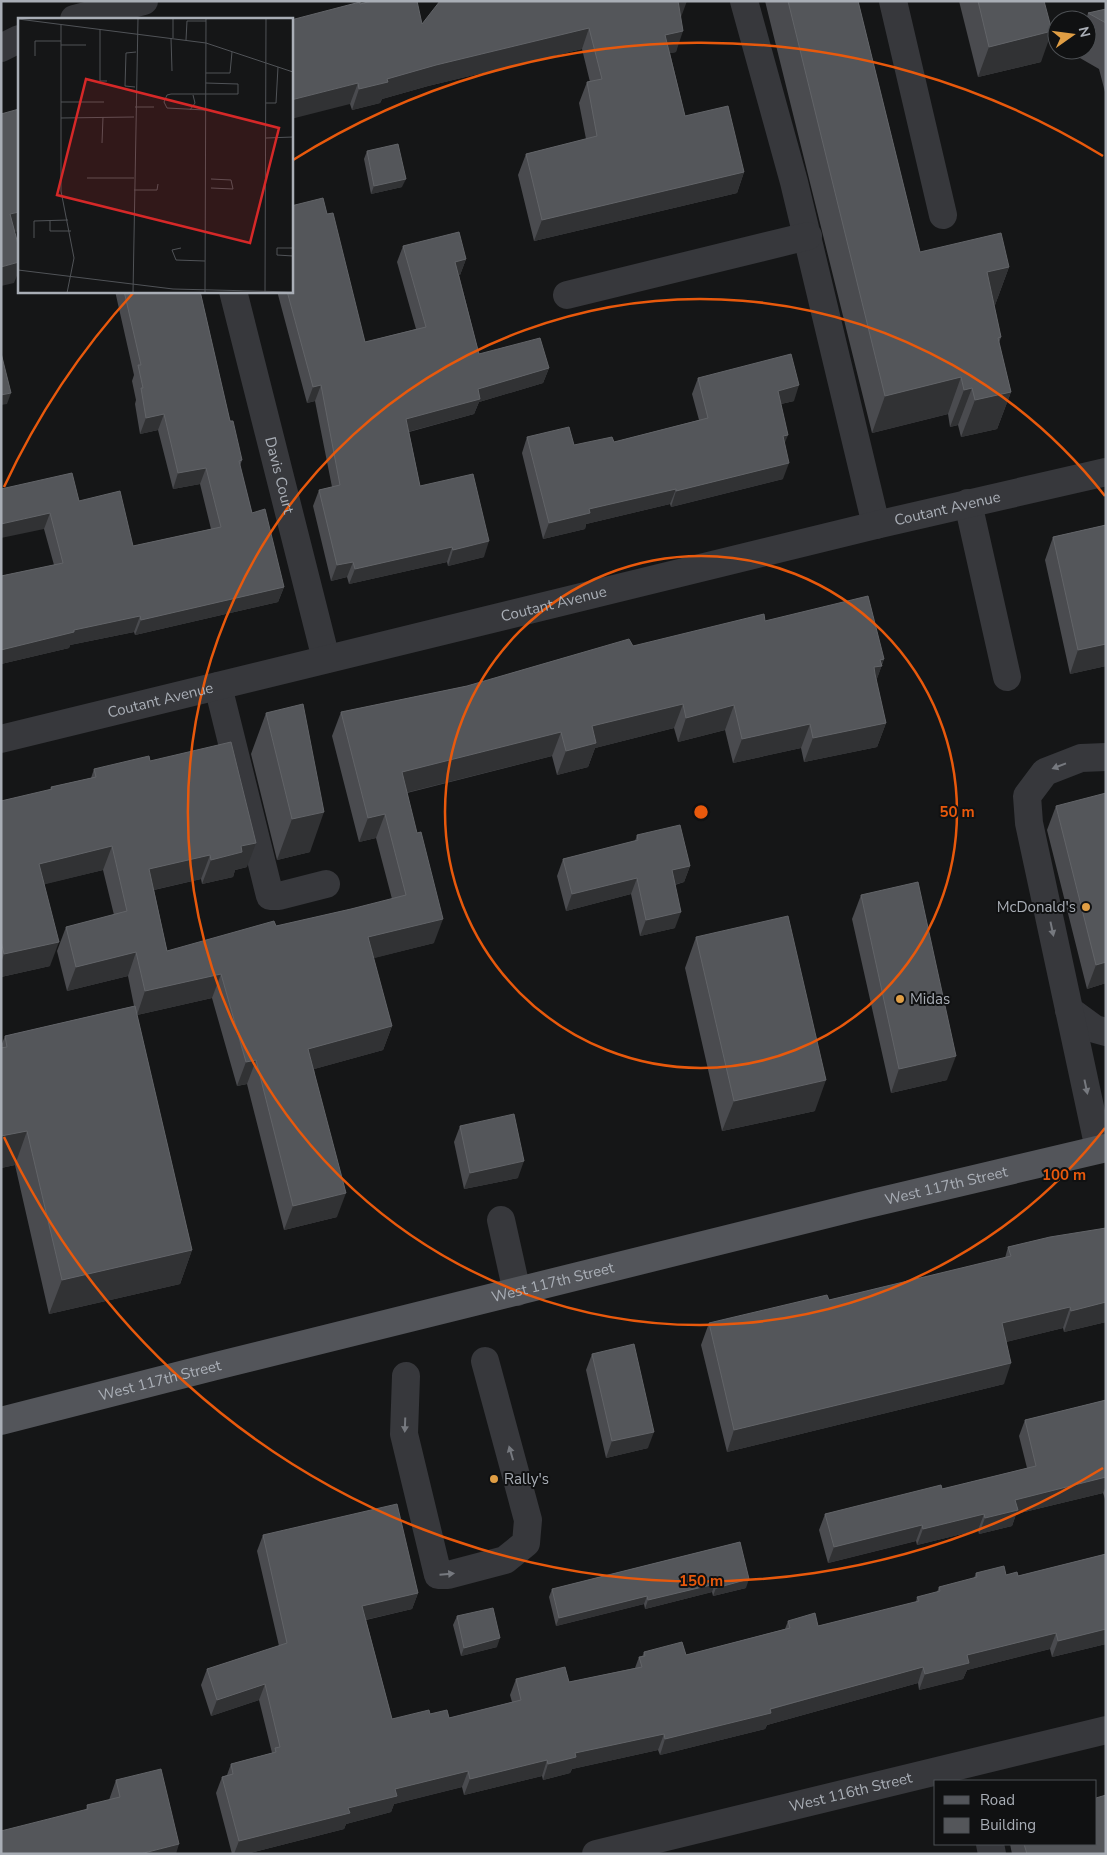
<svg xmlns="http://www.w3.org/2000/svg" width="1107" height="1855" font-family="'Nunito Sans',sans-serif">
<style>
.lines{fill:none;stroke-linecap:round;stroke-linejoin:round}
.minor{stroke:#37383c;stroke-width:28}
.major{stroke:#53555a;stroke-width:28}
.wall{fill:#4a4b4f}
.shaded-wall{fill:#313234}
.building{fill:#54565a;stroke:#626468}
.oneway{fill:#76797f}
.ring{fill:none;stroke:#e8590c;stroke-width:2.5}
.poi-dot{fill:#e09e44;stroke:#101112;stroke-width:2}
.labels{text-anchor:middle;stroke-width:4;stroke-linejoin:round;paint-order:stroke}
.street-label{font-size:15px;fill:#a9aeb6;stroke:#101112}
.poi-label{font-size:15px;fill:#a9aeb6;stroke:#101112;text-anchor:start}
.inset-road{fill:none;stroke:#505357;stroke-width:1}
.view{fill:#d62828;fill-opacity:0.15;stroke:#d62828;stroke-width:2.5}
.inset-edge{fill:none;stroke:#a9aeb6;stroke-width:2.5}
.centre{fill:#e8590c;stroke:#101112;stroke-width:2.5}
.ring-label{font-size:15px;text-anchor:middle;font-weight:bold;fill:#e8590c;stroke:#101112;stroke-width:4;stroke-linejoin:round;paint-order:stroke}
</style>
<rect width="100%" height="100%" fill="#151617"/>
<g class="lines">
<g class="minor">
<path d="M744,1L794,182L876,525"/>
<path d="M893,1L943,215"/>
<path d="M74,19L144,1"/>
<path d="M1,48L19,39"/>
<path id="s1" d="M233,291L326,659"/>
<path d="M567,295L808,236"/>
<path d="M968,503L1007,677"/>
<path d="M218,686L270,896H279L326,884"/>
<path id="s2" d="M1,739L876,525L1106,472"/>
<path d="M1069,1010L1095,1029L1106,1032"/>
<path d="M1099,1149L1029,823L1027,796L1045,772L1081,758L1106,757"/>
<path d="M501,1220L517,1292"/>
<path d="M406,1376L404,1434L438,1575H448L505,1560L526,1543L528,1520L485,1361"/>
<path d="M990,1844L992,1854"/>
<path id="s3" d="M596,1854L1106,1730"/>
</g>
<path class="major" id="s4" d="M1,1421L212,1367L860,1206L1106,1148"/>
</g>
<path class="wall" d="M765,1H858L920,252L1009,267L995,305H994L1001,337L999,343L1011,392L997,429L961,437L958,425L950,427L948,414L872,433Z
M959,1H1044L1041,62L978,77Z
M360,4L422,24L681,18L676,52L670,53L685,116L744,172L737,193L534,241L518,175L526,154L586,139L579,103L587,82H590L582,49L428,86L382,99L380,103L352,110L350,104Z
M1106,9V92H1105L1099,69L1073,54L1075,50H1087V20H1086L1088,13Z
M367,151L402,187L371,194L364,159Z
M327,214L365,342L416,329L397,262L403,246L466,259L460,275H459L479,354L549,368L543,383L479,402L474,414L409,432L420,486L484,557L448,566L447,562L349,584L347,577L331,581L313,506L319,490L332,487L315,401L307,403L277,291H291Z
M115,291H200L230,421L242,460L240,466L252,513L284,587L278,602L135,635L134,632L70,645L69,648L1,664V576L54,565L44,529L1,489L79,501L133,546L211,529L200,484L173,489L158,430L140,434L135,404L136,400L132,381L134,375Z
M698,378L794,401L781,404L784,444L783,479L671,507L670,504L586,524L585,529L543,539L522,453L527,437L574,445L614,442L699,420L692,394Z
M1106,525V666L1070,674L1045,560L1053,537Z
M765,621L884,659L876,681L886,723L877,747L804,762L801,748L733,763L725,730L678,742L674,728L595,748L588,767L557,775L552,756L407,793L434,943L373,958L392,1026L383,1050L314,1069L337,1217L284,1230L247,1084L237,1086L212,998L137,1015L192,1250L180,1284L49,1314L15,1165L1,1168V1046L5,1036L134,1006L128,976L67,991L57,951L66,927L114,915L103,870L44,884L50,966L1,977V801L50,790L51,787L91,778L94,769L150,761L247,867L235,870L233,877L202,884L201,879L154,890L167,951L351,909L392,899L376,838L359,842L332,736L341,712L467,686L633,646Z
M266,713L310,852L277,860L251,754Z
M1056,806L1106,983L1087,989L1047,830Z
M637,835L690,866L684,882L675,885V928L640,936L631,894L566,911L557,876L563,859L635,841Z
M861,895L947,1080L891,1093L852,919Z
M696,937L815,1111L722,1131L685,968Z
M460,1126L518,1178L464,1189L454,1142Z
M1106,1228V1322L1064,1332L1063,1328L1006,1342L1004,1384L727,1452L701,1345L709,1323L829,1300L1005,1258L1008,1247Z
M592,1354L648,1448L606,1458L586,1370Z
M1106,1400V1502L1103,1493L1016,1514L1012,1526L979,1534L978,1530L917,1545L916,1541L828,1563L819,1530L825,1514L942,1489L1027,1468L1019,1436L1025,1420Z
M263,1535L418,1593L412,1609L366,1620L392,1719L430,1714L449,1718L512,1702L510,1695L516,1679L569,1682L635,1668L639,1657H642L644,1652L686,1655L785,1629L788,1621L818,1626L916,1602L917,1597L937,1592L939,1587L974,1578L976,1573L1018,1576L1106,1554V1644L1052,1657L1050,1649L967,1670L963,1679L919,1690L918,1683L767,1725L765,1729L660,1755L658,1750L572,1769L570,1773L543,1780L542,1776L464,1795L462,1787L394,1804L391,1812L346,1824L344,1829L246,1854H232L216,1793L222,1777L227,1775L231,1764L272,1753L259,1700L211,1716L201,1685L207,1669L279,1646L257,1551Z
M740,1542L746,1588L713,1596L712,1592L645,1609L644,1604L556,1626L549,1597L552,1589Z
M457,1616L497,1647L461,1656L453,1625Z
M116,1780L176,1854L86,1810L87,1805L109,1800Z
M1010,1844H1096L1106,1854H1012Z"/>
<path class="shaded-wall" d="M678,1H687L680,20Z
M589,28L582,49L428,86L382,99L380,103L352,110L359,89L387,79L436,65Z
M683,31L676,52L657,56L665,35Z
M1052,31L1041,62L978,77L989,47Z
M358,83L350,104L291,119V100Z
M744,172L737,193L534,241L542,220Z
M406,179L402,187L371,194L374,186Z
M19,212V231L3,235L10,214Z
M466,259L460,275L450,277L455,262Z
M19,262V271L14,283L1,286V267Z
M1009,267L995,305L974,309L987,272Z
M549,368L543,383L479,402L474,414L400,434L406,419L478,389Z
M961,377L948,414L872,433L885,396Z
M321,385L315,401L307,403L313,387Z
M799,385L794,401L772,406L778,391Z
M972,388L958,425L950,427L964,390Z
M1011,392L997,429L961,437L975,400Z
M11,393L7,404L1,405V395Z
M164,414L158,430L140,434L146,418Z
M788,435L782,450L783,436Z
M789,463L783,479L671,507L676,491Z
M206,468L200,484L173,489L178,473Z
M676,489L670,504L586,524L585,529L543,539L549,523L589,509Z
M50,513L44,529L1,538V524Z
M489,541L484,557L448,566L453,550Z
M452,547L447,562L349,584L355,569Z
M353,562L347,577L331,581L337,565Z
M284,587L278,602L135,635L141,620Z
M140,616L134,632L70,645L69,648L1,664V650L74,630Z
M1106,644V666L1070,674L1078,650Z
M884,659L873,690L874,667L880,660Z
M683,704L674,728L595,748L588,767L557,775L566,751L592,726Z
M734,705L725,730L678,742L686,718Z
M886,723L877,747L804,762L813,738Z
M810,724L801,748L733,763L742,739Z
M561,732L552,756L393,796L402,772Z
M324,812L310,852L277,860L292,819Z
M385,814L376,838L359,842L368,818Z
M256,843L247,867L235,870L233,877L202,884L211,860L241,846Z
M112,846L103,870L30,888L39,864Z
M210,855L201,879L140,893L149,869Z
M690,866L684,882L666,887L672,870Z
M637,878L631,894L566,911L572,894Z
M681,912L675,928L640,936L646,920Z
M443,919L434,943L359,962L368,937Z
M59,942L50,966L1,977V963L4,954Z
M136,952L128,976L67,991L76,967Z
M1106,962V983L1087,989L1096,965Z
M221,974L212,998L137,1015L145,991Z
M392,1026L383,1050L300,1073L308,1049Z
M956,1056L947,1080L891,1093L899,1069Z
M256,1060L247,1084L237,1086L246,1062Z
M826,1080L815,1111L722,1131L734,1101Z
M27,1131L15,1165L1,1168V1136Z
M524,1161L518,1178L464,1189L470,1173Z
M346,1193L337,1217L284,1230L293,1206Z
M192,1250L180,1284L49,1314L62,1280Z
M1106,1302V1322L1064,1332L1071,1311Z
M1070,1307L1063,1328L994,1345L1002,1323Z
M1011,1363L1004,1384L727,1452L734,1430Z
M654,1432L648,1448L606,1458L612,1441Z
M1106,1477V1486L1103,1493L1016,1514L1012,1526L979,1534L985,1518L1015,1500Z
M984,1514L978,1530L917,1545L923,1529Z
M922,1525L916,1541L828,1563L834,1547Z
M749,1579L746,1588L713,1596L716,1588Z
M715,1584L712,1592L645,1609L648,1600Z
M418,1593L412,1609L356,1622L362,1606Z
M647,1596L644,1604L556,1626L559,1618Z
M1106,1629V1644L1052,1657L1058,1641Z
M1056,1633L1050,1649L967,1670L963,1679L919,1690L925,1674L967,1655Z
M500,1638L497,1647L461,1656L464,1648Z
M923,1667L918,1683L767,1725L765,1729L660,1755L665,1739Z
M265,1684L259,1700L211,1716L217,1700Z
M664,1734L658,1750L572,1769L570,1773L543,1780L548,1764L575,1753Z
M547,1760L542,1776L464,1795L470,1779Z
M468,1771L462,1787L394,1804L391,1812L346,1824L344,1829L246,1854H234L239,1841L348,1808L395,1789Z
M179,1844L176,1854H140Z"/>
<path class="building" d="M372,1H417L422,24L440,1H679H678L683,31L665,35L685,116L728,106L744,172L542,220L526,154L597,136L587,82L602,79L589,28L436,65L387,79L388,82L359,89L358,83L291,100V20L360,2V4Z
M788,1H858L920,252L1001,233L1009,267L987,272L1001,337L998,338L1011,392L975,400L972,388L964,390L961,377L885,396Z
M978,1H1044L1052,31L989,47Z
M1106,9V23L1088,13Z
M19,109V212L10,214L19,248V262L1,267V114Z
M398,144L406,179L374,186L367,151Z
M323,198L327,214L333,213L365,342L426,327L403,246L459,232L466,259L455,262L479,354L540,338L549,368L478,389L480,399L406,419L420,486L473,474L489,541L453,550L452,547L355,569L353,562L337,565L319,490L340,485L321,385L313,387L287,291H291V206Z
M124,291H200L230,421H233L242,460L239,461L252,513L265,509L284,587L141,620L140,616L74,630V632L1,650V576L63,563L50,513L1,524V489L72,473L79,501L120,491L133,546L221,527L206,468L178,473L164,414L146,418L141,388H143L138,365H141Z
M1,353L11,393L1,395Z
M791,354L799,385L778,391L788,435L783,436L789,463L676,491V489L589,509L590,513L549,523L527,437L569,427L574,445L612,437L614,442L708,418L698,378Z
M1106,525V644L1078,650L1053,537Z
M868,596L884,659L880,660L882,666L874,667L875,674L886,723L813,738L810,724L742,739L734,705L686,718L683,704L592,726L596,743L566,751L561,732L402,772L417,833L421,832L443,919L368,937L392,1026L308,1049L346,1193L293,1206L256,1060L246,1062L221,974L145,991L136,952L76,967L66,927L127,911L112,846L39,864L59,942L4,954L1,941V801L52,789L51,787L96,777L94,769L149,756L150,761L231,742L256,843L241,846L242,852L211,860L210,855L149,869L167,951L274,921L276,926L351,909L406,895L385,814L368,818L341,712L467,686L629,639L633,646L764,614L765,621Z
M303,704L324,812L292,819L266,713Z
M1106,793V962L1096,965L1056,806Z
M680,825L690,866L672,870L681,912L646,920L637,878L572,894L563,859L638,840L637,835Z
M918,882L956,1056L899,1069L861,895Z
M788,916L826,1080L734,1101L696,937Z
M135,1006L192,1250L62,1280L27,1131L1,1136V1048L7,1047L5,1036Z
M514,1114L524,1161L470,1173L460,1126Z
M1106,1228V1302L1071,1311L1070,1307L1002,1323L1011,1363L734,1430L709,1323L827,1295L829,1300L1011,1256L1008,1247L1050,1237Z
M634,1344L654,1432L612,1441L592,1354Z
M1106,1400V1477L1015,1500L1018,1510L985,1518L984,1514L923,1529L922,1525L834,1547L825,1514L941,1485L942,1489L1036,1466L1025,1420Z
M397,1504L418,1593L362,1606L392,1719L429,1710L430,1714L447,1710L449,1718L521,1700L516,1679L565,1667L569,1682L642,1667L639,1657L645,1656L644,1652L682,1642L686,1655L790,1628L788,1621L815,1613L818,1626L919,1601L917,1597L940,1591L939,1587L977,1577L976,1573L1004,1566L1006,1575L1017,1572L1018,1576L1106,1554V1629L1058,1641L1056,1633L967,1655L969,1663L925,1674L923,1667L770,1709L771,1713L665,1739L664,1734L575,1753L576,1757L548,1764L547,1760L470,1779L468,1771L395,1789L397,1796L348,1808L350,1813L239,1841L222,1777L233,1774L231,1764L276,1752L275,1748L280,1747L265,1684L217,1700L207,1669L287,1643L263,1535Z
M740,1542L749,1579L716,1588L715,1584L648,1600L647,1596L559,1618L552,1589Z
M493,1608L500,1638L464,1648L457,1616Z
M161,1769L179,1844L140,1854H1V1831L88,1809L87,1805L120,1797L116,1780Z
M1106,1795V1854H1027L1024,1844H1096V1798Z"/>
<defs><path id="oneway-solid" d="M-6-.8H1V-3.2L6.5 0L1 3.2V.8H-6Z" transform="scale(1.25)"/></defs>
<g class="oneway">
<use href="#oneway-solid" transform="translate(1059 766) rotate(159)"/>
<use href="#oneway-solid" transform="translate(1052 929) rotate(78)"/>
<use href="#oneway-solid" transform="translate(1086 1087) rotate(78)"/>
<use href="#oneway-solid" transform="translate(405 1425) rotate(92)"/>
<use href="#oneway-solid" transform="translate(511 1453) rotate(-106)"/>
<use href="#oneway-solid" transform="translate(447 1574) rotate(-5)"/>
</g>
<g class="ring">
<circle cx="701" cy="812" r="256"/>
<path d="M1105 1128A513 513 0 1 1 1105 496"/>
<path d="M1103 1468A769 769 0 0 1 4 1137M4 487A769 769 0 0 1 134 292M293 160A769 769 0 0 1 1103 156"/>
</g>
<g class="poi-dot">
<circle cx="1086" cy="907" r="5"/>
<circle cx="900" cy="999" r="5"/>
<circle cx="494" cy="1479" r="5"/>
</g>
<g class="labels">
<g class="street-label">
<text dy="5" stroke="none"><textPath href="#s1" startOffset="190">Davis Court</textPath></text>
<text dy="5" stroke="none"><textPath href="#s2" startOffset="974">Coutant Avenue</textPath></text>
<text dy="5" stroke="none"><textPath href="#s2" startOffset="569">Coutant Avenue</textPath></text>
<text dy="5" stroke="none"><textPath href="#s2" startOffset="164">Coutant Avenue</textPath></text>
<text dy="5" stroke="none"><textPath href="#s4" startOffset="974">West 117th Street</textPath></text>
<text dy="5" stroke="none"><textPath href="#s4" startOffset="569">West 117th Street</textPath></text>
<text dy="5" stroke="none"><textPath href="#s4" startOffset="164">West 117th Street</textPath></text>
<text dy="5" stroke="none"><textPath href="#s3" startOffset="262">West 116th Street</textPath></text>
</g>
<g class="poi-label">
<text x="1076" y="912" text-anchor="end">McDonald's</text>
<text x="910" y="1004">Midas</text>
<text x="504" y="1484">Rally's</text>
</g>
</g>
<g transform="translate(18 18)">
<rect width="275" height="275" fill="#151617"/>
<path class="inset-road" d="M0,1L188,25L275,54M43,7V173L56,240L49,275M82,11V63H89M153,20L154,53M155,20V0M168,22L169,3H188M43,27H68M17,38V23H43M188,55H212L214,34M117,69L107,68L108,35L118,34M43,84H86M248,85H258L260,49M117,89H136M172,92L177,85L175,77M187,92L149,90L146,84L149,77L153,76H220V66L188,65M43,100L116,99M248,120L275,119M84,125L85,99M69,160H116M193,170L215,171L213,162L193,161M116,172H139L140,166M32,202V213H53M16,220V203L50,202M163,230L154,232L158,242L187,243M275,230V247M275,238L259,237V230H275M0,252L155,271L275,274M115,275L120,0M187,275L188,0M247,275L248,0"/>
<path class="view" d="M68,61L261,110L232,225L39,177Z"/>
<rect width="275" height="275" class="inset-edge"/>
</g>
<circle cx="701" cy="812" r="8" class="centre"/>
<g class="ring-label">
<text x="957" y="817">50 m</text>
<text x="1064" y="1180">100 m</text>
<text x="701" y="1586">150 m</text>
</g>
<rect width="1107" height="1855" fill="none" stroke="#a9aeb6" stroke-width="5"/>
<rect x="934" y="1780" width="162" height="65" fill="#101112" stroke="#4d5054"/>
<rect x="944" y="1796" width="25" height="8" fill="#53555a" stroke="#4d5054"/>
<text x="980" y="1805" font-size="15" fill="#a9aeb6">Road</text>
<rect x="944" y="1818" width="25" height="15" fill="#54565a" stroke="#4d5054"/>
<text x="980" y="1830" font-size="15" fill="#a9aeb6">Building</text>
<g transform="translate(1072 35) rotate(76)"><circle r="24" fill="#101112" stroke="#4d5054"/>
<path d="M0-4L9 19L0 12L-9 19Z" fill="#e09e44"/>
<text y="-8" font-size="14" font-weight="bold" text-anchor="middle" fill="#a9aeb6">N</text>
</g>
</svg>
